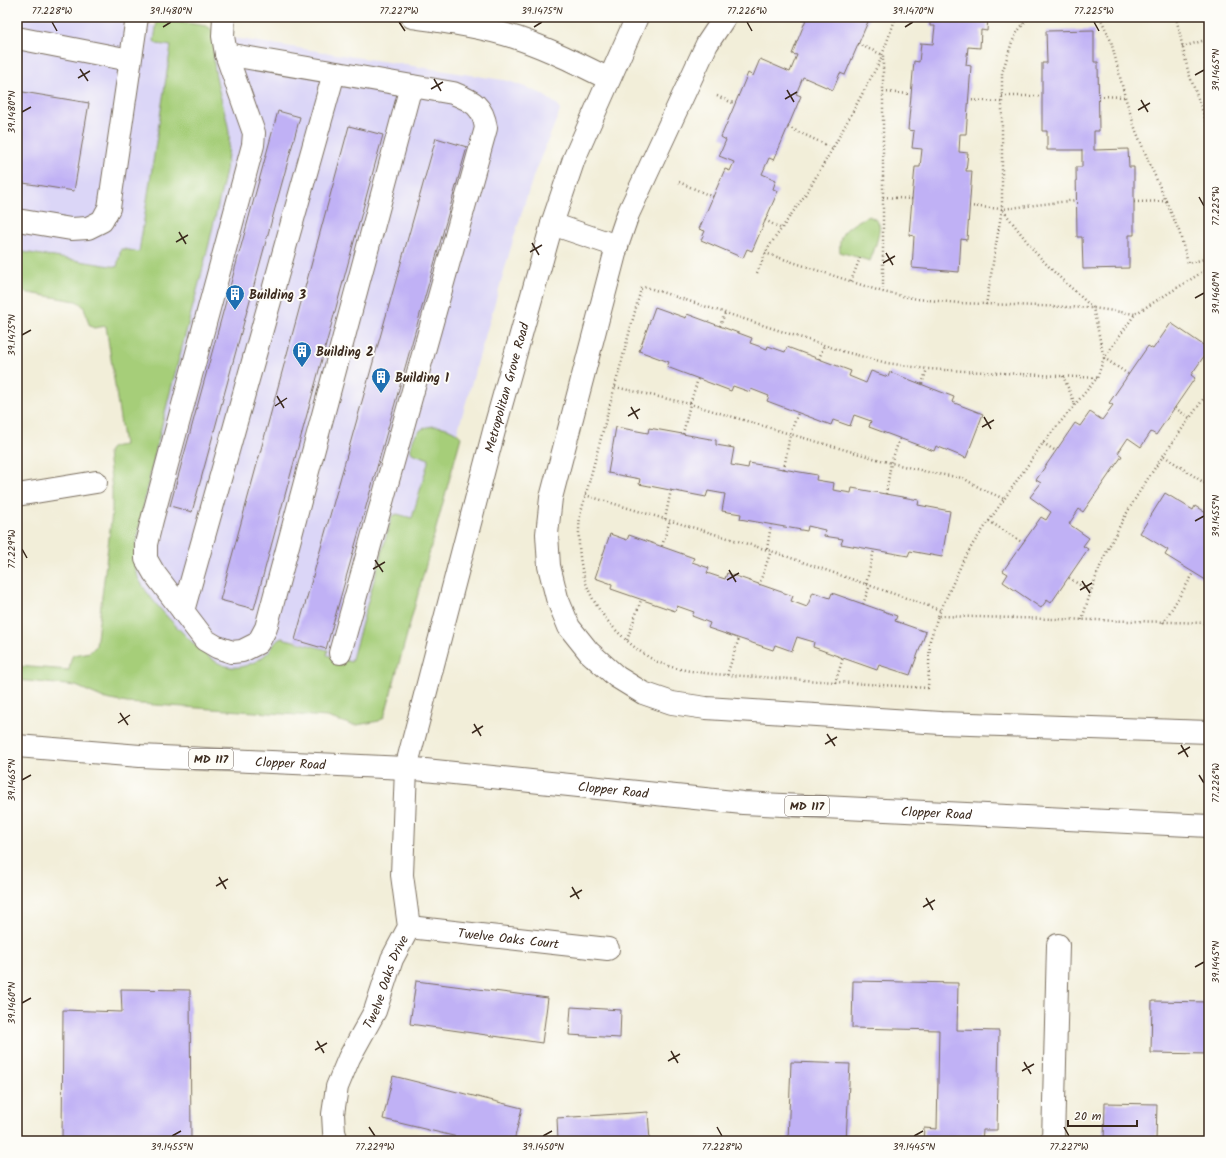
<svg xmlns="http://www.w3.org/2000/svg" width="1226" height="1158" font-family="Kalam,sans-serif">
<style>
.built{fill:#dbd6f7}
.green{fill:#a6ce79;stroke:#707c4c}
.building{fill:#c0b1f5}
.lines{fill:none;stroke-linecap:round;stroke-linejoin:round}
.minor-casing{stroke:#7b6f5f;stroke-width:24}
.major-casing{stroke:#7b6f5f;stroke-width:24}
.path{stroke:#7b6f5f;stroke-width:2.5;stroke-dasharray:1 3;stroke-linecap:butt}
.minor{stroke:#fff;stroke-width:22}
.major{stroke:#fff;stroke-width:22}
.ticks{fill:none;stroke:#3b2a1e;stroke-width:1.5}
.labels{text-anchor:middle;stroke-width:4;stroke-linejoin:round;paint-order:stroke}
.shield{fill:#fdfcf7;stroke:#75695f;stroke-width:1}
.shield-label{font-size:12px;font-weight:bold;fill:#3b2a1e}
.poi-label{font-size:13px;font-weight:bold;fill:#3b2a1e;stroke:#fdfcf7;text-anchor:start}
.street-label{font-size:13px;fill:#3b2a1e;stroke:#fdfcf7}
.neatline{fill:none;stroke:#3b2a1e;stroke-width:1.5}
.ticks-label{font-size:10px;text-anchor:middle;fill:#3b2a1e}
</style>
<rect width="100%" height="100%" fill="#fdfcf7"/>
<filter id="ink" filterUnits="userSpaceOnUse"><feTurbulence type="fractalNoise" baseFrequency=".025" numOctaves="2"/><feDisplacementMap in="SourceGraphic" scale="8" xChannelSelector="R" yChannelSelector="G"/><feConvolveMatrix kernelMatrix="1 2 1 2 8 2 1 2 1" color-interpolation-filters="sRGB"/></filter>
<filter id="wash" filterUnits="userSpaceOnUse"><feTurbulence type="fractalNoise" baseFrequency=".012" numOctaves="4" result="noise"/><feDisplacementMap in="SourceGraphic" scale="16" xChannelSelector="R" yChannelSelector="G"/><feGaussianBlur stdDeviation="0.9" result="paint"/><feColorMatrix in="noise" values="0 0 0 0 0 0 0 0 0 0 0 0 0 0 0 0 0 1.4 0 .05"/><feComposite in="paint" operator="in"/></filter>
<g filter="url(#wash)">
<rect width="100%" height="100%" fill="#f2eed9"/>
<path class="built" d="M17,17H99L509,81L540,93L558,105L560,111L534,174L514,237L377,709L88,686L168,293L17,272Z"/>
<path class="green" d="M166,20L207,26L215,33C213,49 213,65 217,81C220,99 227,115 229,133C230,145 227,159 226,170C221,195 214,220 209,244C190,320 168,395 151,471C146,492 142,513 138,534C136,545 133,557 135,568C138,588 171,621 186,636C200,650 218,670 240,667C251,665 262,659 269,651C274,646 275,640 282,638L328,650L327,655L351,662L392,516L397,514L412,518L429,459L414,454L411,452C410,447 412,444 413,440C420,420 450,424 461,437L386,711L384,717L379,721L357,725H352L327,717L127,703L106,699L76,686L17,680V666L69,670L71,659L73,655L90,652L96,646L112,513V489L108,453C109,446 118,446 124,445L106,326L94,328L90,326C85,317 88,306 76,301L17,291V251L117,267L121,249H124L139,252L171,46L157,44L154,41L157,21Z
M869,216C873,218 877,220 879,224C881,233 873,253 870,261L840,252C839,246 840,237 844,232C848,227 862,218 869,216Z"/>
<g id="blocks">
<path class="building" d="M807,17H870L845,75L840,73L833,90L803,77L796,94L801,96L774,160L769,158L762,174L776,180L773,189L778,191L752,251L747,249L743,258L701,240L705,231L699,229L725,169L730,171L734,162L719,156L726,140L721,137L748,73L753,76L760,59L790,72L797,55L792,54Z
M930,17H988L987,31L981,30L980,48L968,47L966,65L971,66L966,134H960L959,152L968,153L966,171H972L967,240L961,239L959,272L912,268L914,236L909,235L912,199L915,167H920L922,149L912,148L914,131L908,130L914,61L919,62L921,43L933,44L935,26H930Z
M1094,30V62H1098L1099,131H1094V150L1128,149L1129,167H1134V235H1129V268L1083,269L1082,237H1077L1076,167H1082V150H1047V131H1042V63H1047L1046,31Z
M17,91L89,103L74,191L17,182Z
M278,111L300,117L192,512L170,506Z
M349,126L383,135L254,609L220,600Z
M436,138L467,147L326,649L295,640Z
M655,307L686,318L687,314L752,338L750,343L767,349L768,346L785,352L787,347L851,371L849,376L866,383L871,371L888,377L890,372L954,397L952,402L983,414L966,458L936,446L934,451L869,427L871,421L854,415L850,426L833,420L831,425L767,401L769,396L751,389L750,392L733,386L731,391L667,367L669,362L639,351Z
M1171,323L1209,349L1191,375L1195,378L1156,435L1151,432L1141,447L1128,438L1118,453L1122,456L1083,512L1079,509L1069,524L1089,538L1083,546L1088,549L1051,603L1047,600L1041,608L1003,582L1008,574L1003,571L1041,517L1046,520L1051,512L1030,497L1041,483L1036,480L1075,423L1080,426L1090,412L1102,420L1113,405L1109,403L1148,346L1153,349Z
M616,427L648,433L649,428L716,440V445L734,448L731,465L748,468L749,463L817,475L816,480L834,483L833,490L851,493L852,488L919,500L918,505L950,511L942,557L910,551L908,556L841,544L843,539L824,536L825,530L808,526L807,531L740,519L741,514L722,511L725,494L708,491L706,497L639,484L640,479L608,473Z
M1165,493L1193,510L1195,506L1209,515V582L1165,555L1168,550L1140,533Z
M610,534L627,540L629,535L694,558L692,562L709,568L707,573L725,579L727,573L793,596L791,601L807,607L813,592L830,598L832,593L897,616L895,621L926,632L910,675L879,665L877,670L843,658L813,647L814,642L797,637L792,651L775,645L773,650L708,628L710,623L692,616L694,612L677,606L675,611L611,589L612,584L595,578Z
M416,981L548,998L542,1043L410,1024Z
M853,981L958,983L957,1030L999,1031L997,1130H983L982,1141H923L924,1128L937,1129L939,1030L852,1028Z
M121,989L190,990L191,1141H62L63,1010L122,1012Z
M1152,1001L1209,1002V1054L1151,1053Z
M571,1007L621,1010L620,1038L569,1035Z
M791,1062L850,1064L846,1141H788Z
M393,1076L522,1108L514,1141H474L383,1119Z
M1105,1103L1157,1104L1156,1141H1104Z
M648,1112L650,1141H558L557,1118Z"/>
</g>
</g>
<g filter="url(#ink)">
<use href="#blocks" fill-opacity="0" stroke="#7b6f5f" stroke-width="1"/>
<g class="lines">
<defs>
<g id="minor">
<path d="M224,17L223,36L226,54L254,133L253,145L152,520L146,544V559L154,573L205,640L217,647L232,652L242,651L258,643L266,628L411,86"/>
<path d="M412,17C447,22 483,27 517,38C549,49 579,64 609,79"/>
<path d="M725,17L707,44L628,214L617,246L551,498L547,534L549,566L557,598L569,627L589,652L617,677L643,693L672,703L706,708L941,723L1209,732"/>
<path d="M17,38L130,60"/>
<path d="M226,54L453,93C473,101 483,106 486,128L340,653"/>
<path d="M17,220L71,229L88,228L102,221L109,208L137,17"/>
<path d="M552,224L617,246"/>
<path d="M17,495L96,482"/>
<path d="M183,611L334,73"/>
<path id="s1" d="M409,927L608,949"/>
<path id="s2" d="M337,1141L334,1132L333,1114L337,1087L349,1058L375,1011L392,959L409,927L402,875L406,768L495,427L552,224L574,159L637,17"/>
<path d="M1053,1141L1058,945"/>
</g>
<g id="major">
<path id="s3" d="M17,746L140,756L406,768L743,803L1209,826"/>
</g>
</defs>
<use href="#minor" class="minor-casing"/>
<use href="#major" class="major-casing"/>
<path class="path" d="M802,17L807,19
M1018,17L1023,24
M1100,17L1111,41L1125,97L1136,131L1152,169L1179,231L1188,263L1209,258
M1176,17L1188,71L1209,129
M858,44L883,55V292
M1182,47L1209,39
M883,92L911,94
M717,96L735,104
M1002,96H1042
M1099,96L1125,97
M968,100L1002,102
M788,127L833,148
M679,182L713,197
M883,197L912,199
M1134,202L1167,201
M969,206L1002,209L1077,200
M765,220L782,229
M765,253L883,292L917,299L959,303L1093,308L1135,314
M757,273L768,248L807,192L833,148L880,61L896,17
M851,281L860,258
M986,305L1002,209V73L1012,42L1018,31L1029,17
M720,326L725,313
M819,359L824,345
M1128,374L1104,358L1135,314L1209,268
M1063,376L1075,404
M1097,378L927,369L887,363L845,352L646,287L641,289L580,516C575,566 586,603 624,638C636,649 649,659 665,665C680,670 697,672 713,674L928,688L930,640L938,616L1209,623
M922,384L927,369
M615,387L690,404L790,434L891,463L932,473L963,478L980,488L1004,499
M1175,408L1190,418
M683,434L690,404L698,379
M1043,443L1056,451
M1164,456L1209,486
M784,469L790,434L798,413
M886,494L891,463L900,438
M585,495L771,551L940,610
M665,519L671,490
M989,521L1023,543
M662,546L670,520
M767,549L771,525
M1069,578L1091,592
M866,584L874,550
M759,585L771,551
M863,604L870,585
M938,616L963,561L973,544L1043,443L1097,378L1104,358L1093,308L1053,271L1035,252L1002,209
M1082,620C1090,592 1100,563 1114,537C1140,485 1176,438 1209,391
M1163,623L1194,573
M627,640L641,600
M727,675L739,638
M835,683L843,658"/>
<use href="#minor" class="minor"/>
<use href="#major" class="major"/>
</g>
</g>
<path class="ticks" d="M52,22L57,31M399,22L405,31M747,22L752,31M1094,22L1099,31M163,27L171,22M534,27L542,22M905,27L913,22M80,69L88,81M1195,75L1204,70M78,78L90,71M434,79L441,91M431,89L443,82M787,90L794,102M785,99L797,92M1141,100L1148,112M1138,110L1150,103M22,112L31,107M1199,197L1204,206M179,232L186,244M176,242L188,235M532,243L539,255M530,252L542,245M886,253L893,265M883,263L895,256M1195,298L1204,293M22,335L31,330M277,396L284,408M275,406L287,398M631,407L638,419M628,416L640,409M984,417L991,429M982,427L994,420M1195,521L1204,516M22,549L27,558M375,560L383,572M373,569L385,562M729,570L736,582M727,580L739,573M1082,581L1090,593M1080,590L1092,583M120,713L128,725M118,723L130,715M474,724L481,736M472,733L483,726M827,734L835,746M825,744L837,737M1181,745L1188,757M1178,754L1190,747M1199,775L1204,783M22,780L31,775M219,877L226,889M216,886L228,879M572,887L579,899M570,897L582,890M926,898L933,910M923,907L935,900M1195,967L1204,962M22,1003L31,998M317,1041L324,1053M315,1050L327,1043M671,1051L678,1063M668,1061L680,1054M1024,1062L1031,1074M1022,1071L1034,1064M369,1127L375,1136M717,1127L722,1136M1064,1127L1069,1136M172,1136L181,1131M543,1136L552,1131M914,1136L923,1131"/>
<defs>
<symbol id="building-pin" viewBox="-11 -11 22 30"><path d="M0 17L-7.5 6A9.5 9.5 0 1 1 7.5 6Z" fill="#1f6fb2" stroke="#fdfcf7"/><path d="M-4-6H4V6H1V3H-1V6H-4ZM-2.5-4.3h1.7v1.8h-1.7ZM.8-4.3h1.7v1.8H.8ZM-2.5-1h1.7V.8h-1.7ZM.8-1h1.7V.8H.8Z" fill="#fff"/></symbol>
</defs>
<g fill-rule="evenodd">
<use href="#building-pin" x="224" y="283" width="22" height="30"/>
<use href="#building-pin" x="291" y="340" width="22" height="30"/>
<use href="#building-pin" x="370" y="366" width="22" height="30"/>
</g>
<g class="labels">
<g class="shield">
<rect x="189" y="749" width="44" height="20" rx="3"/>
<rect x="785" y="796" width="44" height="20" rx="3"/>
</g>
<g class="shield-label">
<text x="211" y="763">MD 117</text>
<text x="807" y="810">MD 117</text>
</g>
<g class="poi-label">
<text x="249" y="299">Building 3</text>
<text x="316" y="356">Building 2</text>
<text x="395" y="382">Building 1</text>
</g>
<g class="street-label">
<text dy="5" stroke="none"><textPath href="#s2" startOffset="784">Metropolitan Grove Road</textPath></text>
<text dy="5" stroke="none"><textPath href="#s3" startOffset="274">Clopper Road</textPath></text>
<text dy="5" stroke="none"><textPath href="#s3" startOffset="598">Clopper Road</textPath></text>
<text dy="5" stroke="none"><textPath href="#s3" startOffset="922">Clopper Road</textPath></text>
<text dy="5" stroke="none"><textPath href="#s1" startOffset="100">Twelve Oaks Court</textPath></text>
<text dy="5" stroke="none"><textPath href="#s2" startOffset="171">Twelve Oaks Drive</textPath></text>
</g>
</g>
<rect width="1226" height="1158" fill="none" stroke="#fdfcf7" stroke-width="44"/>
<path d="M1068 1120v6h69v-6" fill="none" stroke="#3b2a1e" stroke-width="2"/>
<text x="1074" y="1120" font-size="12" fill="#3b2a1e" stroke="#fdfcf7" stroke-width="3" paint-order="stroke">20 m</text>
<rect x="22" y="22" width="1182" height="1114" class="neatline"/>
<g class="ticks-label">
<text x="52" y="14">77.228°W</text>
<text x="171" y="14">39.1480°N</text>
<text x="399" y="14">77.227°W</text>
<text x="542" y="14">39.1475°N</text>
<text x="747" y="14">77.226°W</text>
<text x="913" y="14">39.1470°N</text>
<text x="1094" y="14">77.225°W</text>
<text transform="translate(1215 70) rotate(-90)" y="4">39.1465°N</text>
<text transform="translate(11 112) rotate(-90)" y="4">39.1480°N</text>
<text transform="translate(1215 206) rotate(-90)" y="4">77.225°W</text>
<text transform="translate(1215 293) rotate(-90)" y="4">39.1460°N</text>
<text transform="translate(11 335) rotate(-90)" y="4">39.1475°N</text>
<text transform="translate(1215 516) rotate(-90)" y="4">39.1455°N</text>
<text transform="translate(11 549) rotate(-90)" y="4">77.229°W</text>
<text transform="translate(11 780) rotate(-90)" y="4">39.1465°N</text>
<text transform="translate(1215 783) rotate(-90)" y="4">77.226°W</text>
<text transform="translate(1215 962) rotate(-90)" y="4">39.1445°N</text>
<text transform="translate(11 1003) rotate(-90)" y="4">39.1460°N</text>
<text x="172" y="1150">39.1455°N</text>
<text x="375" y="1150">77.229°W</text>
<text x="543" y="1150">39.1450°N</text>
<text x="722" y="1150">77.228°W</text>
<text x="914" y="1150">39.1445°N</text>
<text x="1069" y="1150">77.227°W</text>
</g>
</svg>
